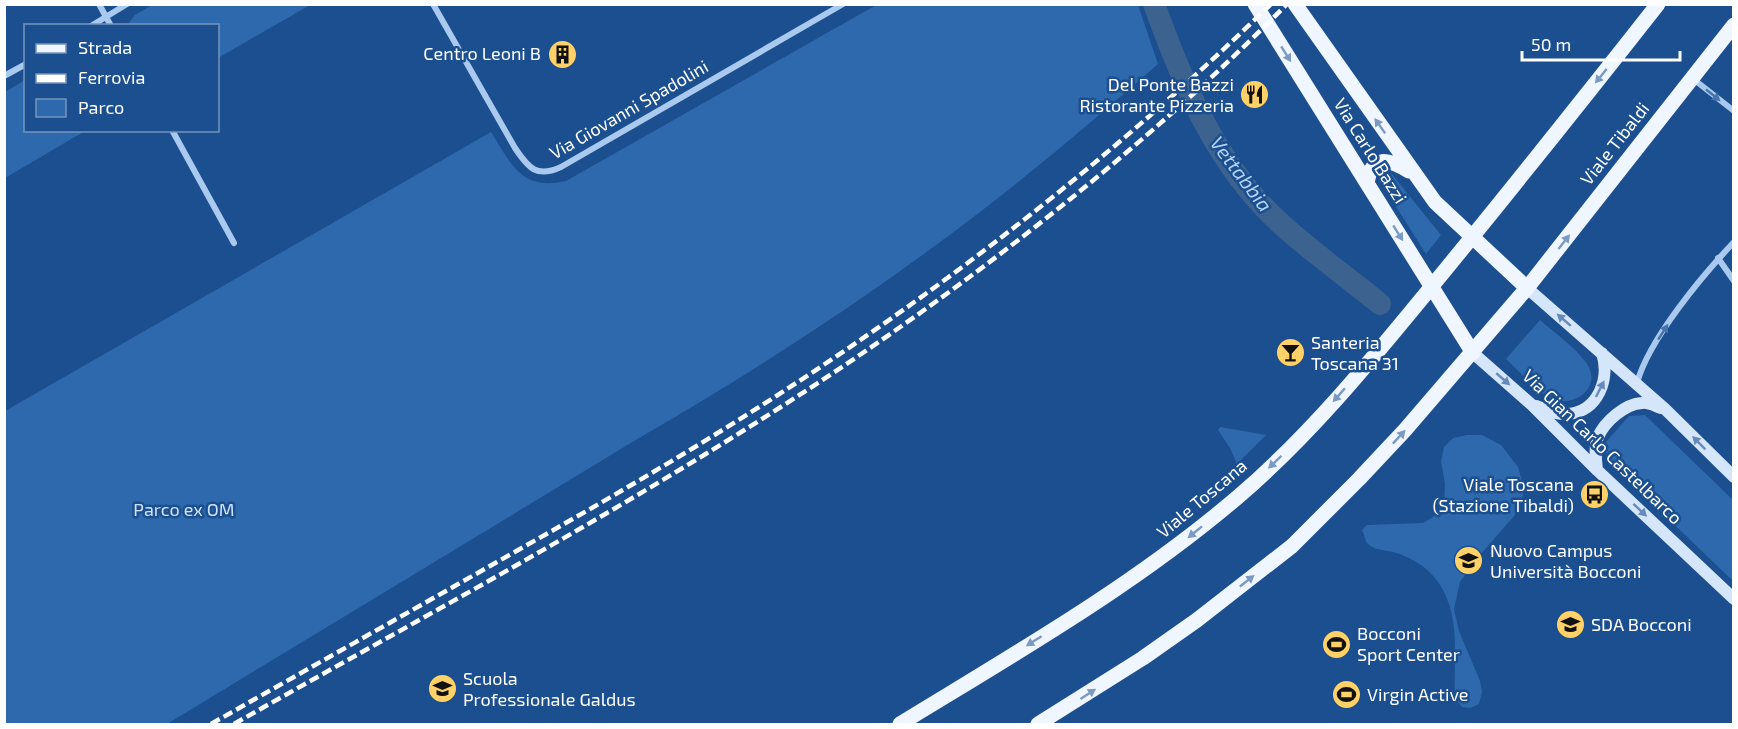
<svg xmlns="http://www.w3.org/2000/svg" width="1738" height="729" font-family="'Exo 2',sans-serif">
<style>
.green{fill:#2e69ad}
.lines{fill:none;stroke-linecap:round;stroke-linejoin:round}
.canal{stroke:#3c6290;stroke-width:22}
.street{stroke:#a9c9ee;stroke-width:6}
.secondary{stroke:#d6e6fa;stroke-width:12}
.primary{stroke:#f0f6ff;stroke-width:15}
.rail{stroke:#fff;stroke-width:4.5;stroke-dasharray:10 4.5;stroke-linecap:butt}
.oneway{fill:#7b9ac1}
.oneway2{fill:#4674ac}
.oneway3{fill:#668bba}
.labels{text-anchor:middle;stroke-width:5;stroke-linejoin:round;paint-order:stroke}
.poi-label{font-size:18px;fill:#fff;stroke:#1b4f8f;text-anchor:start}
.street-label{font-size:18px;fill:#fff;stroke:#1b4f8f}
.park-label{font-size:18px;fill:#cfe3fa;stroke:#1b4f8f}
.water-label{font-size:20px;font-style:italic;fill:#b5d3f5;stroke:#1b4f8f}
</style>
<rect width="100%" height="100%" fill="#1b4f8f"/>
<path class="green" d="M878,4L1138,5L1158,64C1100,115 1041,165 980,212C872,295 757,370 639,438L167,724H5V411L491,132C512,165 521,191 566,181Z
M152,5V4L310,5L218,58V26L127,25L135,15Z
M25,80L26,130L85,131L5,178V92Z
M1391,173L1441,235L1426,254L1380,181L1382,176Z
M1540,320C1555,333 1573,346 1585,361C1604,385 1577,408 1552,399C1540,395 1517,369 1506,359Z
M1645,415L1733,500V581L1607,460L1605,443L1629,416Z
M1220,427L1266,435L1237,464L1230,448L1218,430Z
M1467,435H1482L1501,445L1518,467L1523,484V499L1514,516L1474,562L1460,582L1454,609L1459,631L1480,681L1482,692L1479,704L1470,708L1462,707L1455,699C1453,663 1461,624 1443,590C1432,570 1415,558 1393,552C1385,550 1373,550 1367,543C1365,540 1364,534 1362,530L1367,525L1423,523L1433,517L1444,504L1445,484L1441,461L1444,447L1453,438Z"/>
<g class="lines">
<path class="canal" d="M1154,4C1183,84 1216,165 1281,224C1312,252 1347,277 1380,304"/>
<path class="street" d="M99,4L111,26
M433,4L515,148C529,169 537,178 561,167L843,4
M91,26L127,4
M4,76L26,64
M1692,78L1734,111
M172,130L234,243
M1718,258L1734,281
M1637,383C1649,339 1702,276 1734,242"/>
<path class="secondary" d="M1527,288L1665,409L1734,477
M1473,353L1532,405L1597,470L1734,599
M1536,406C1547,410 1557,415 1568,414C1599,411 1610,378 1602,353
M1597,470C1596,460 1594,447 1598,437C1605,421 1625,404 1642,403C1648,402 1655,406 1661,408"/>
<path class="primary" d="M1255,4L1473,353
M1295,4L1435,202L1527,288
M1367,183C1372,154 1389,159 1409,171
M900,724C1016,653 1135,585 1239,496C1316,430 1381,348 1446,269C1517,182 1588,93 1658,4
M1038,724L1143,658L1197,620L1292,546L1359,479L1405,430L1527,288L1734,25"/>
<path class="rail" d="M211,724C306,670 402,616 497,562C582,514 666,466 748,414C935,296 1112,159 1271,4
M234,724C435,610 640,501 833,373C992,267 1153,140 1287,4"/>
</g>
<defs><path id="oneway-solid" d="M-6-.8H1V-3.2L6.5 0L1 3.2V.8H-6Z" transform="scale(1.5)"/></defs>
<g class="oneway">
<use href="#oneway-solid" transform="translate(1286 54) rotate(58)"/>
<use href="#oneway-solid" transform="translate(1601 76) rotate(129)"/>
<use href="#oneway-solid" transform="translate(1380 126) rotate(-125)"/>
<use href="#oneway-solid" transform="translate(1398 233) rotate(58)"/>
<use href="#oneway-solid" transform="translate(1564 242) rotate(-52)"/>
<use href="#oneway-solid" transform="translate(1339 395) rotate(131)"/>
<use href="#oneway-solid" transform="translate(1399 437) rotate(-47)"/>
<use href="#oneway-solid" transform="translate(1275 462) rotate(136)"/>
<use href="#oneway-solid" transform="translate(1195 532) rotate(141)"/>
<use href="#oneway-solid" transform="translate(1247 581) rotate(-38)"/>
<use href="#oneway-solid" transform="translate(1034 641) rotate(148)"/>
<use href="#oneway-solid" transform="translate(1088 694) rotate(-33)"/>
</g>
<g class="oneway2">
<use href="#oneway-solid" transform="translate(1713 95) rotate(39)"/>
<use href="#oneway-solid" transform="translate(1663 332) rotate(-57)"/>
</g>
<g class="oneway3">
<use href="#oneway-solid" transform="translate(1564 320) rotate(-139)"/>
<use href="#oneway-solid" transform="translate(1503 379) rotate(41)"/>
<use href="#oneway-solid" transform="translate(1600 389) rotate(-63)"/>
<use href="#oneway-solid" transform="translate(1699 443) rotate(-135)"/>
<use href="#oneway-solid" transform="translate(1640 510) rotate(43)"/>
</g>
<defs>
<symbol id="building-disc" viewBox="-11 -11 22 22"><circle r="9.5" fill="#ffd166" stroke="#1b4f8f"/><path d="M-4-6H4V6H1V3H-1V6H-4ZM-2.5-4.3h1.7v1.8h-1.7ZM.8-4.3h1.7v1.8H.8ZM-2.5-1h1.7V.8h-1.7ZM.8-1h1.7V.8H.8Z" fill="#111"/></symbol>
<symbol id="restaurant-disc" viewBox="-11 -11 22 22"><circle r="9.5" fill="#ffd166" stroke="#1b4f8f"/><path d="M-5-6h1v4h1v-4h1v4h1v-4h1v5L-1.5 .5V6h-2V.5L-5-1ZM5-6V6H3V1.5H1.5Q1.5-4 5-6Z" fill="#111"/></symbol>
<symbol id="bar-disc" viewBox="-11 -11 22 22"><circle r="9.5" fill="#ffd166" stroke="#1b4f8f"/><path d="M-6-5H6L.8 .8V4.5H3.5V6h-7V4.5H-.8V.8Z" fill="#111"/></symbol>
<symbol id="bus-disc" viewBox="-11 -11 22 22"><circle r="9.5" fill="#ffd166" stroke="#1b4f8f"/><path d="M-5-6H5V4H4V6H2V4H-2V6H-4V4H-5ZM-3.5-4V0h7V-4ZM-3.5 1.2v1.5H-2V1.2ZM2 1.2v1.5H3.5V1.2Z" fill="#111"/></symbol>
<symbol id="university-disc" viewBox="-11 -11 22 22"><circle r="9.5" fill="#ffd166" stroke="#1b4f8f"/><path d="M0-5L7-2L0 1L-7-2ZM-4 1L0 2.5L4 1V4Q0 6-4 4Z" fill="#111"/></symbol>
<symbol id="stadium-disc" viewBox="-11 -11 22 22"><circle r="9.5" fill="#ffd166" stroke="#1b4f8f"/><path d="M0-5a6.5 5 0 1 0 0 10a6.5 5 0 1 0 0-10ZM-3.5-1.8h7v3.6h-7Z" fill="#111"/></symbol>
<symbol id="school-disc" viewBox="-11 -11 22 22"><circle r="9.5" fill="#ffd166" stroke="#1b4f8f"/><path d="M0-5L7-2L0 1L-7-2ZM-4 1L0 2.5L4 1V4Q0 6-4 4Z" fill="#111"/></symbol>
</defs>
<g fill-rule="evenodd">
<use href="#building-disc" x="546" y="38" width="33" height="33"/>
<use href="#restaurant-disc" x="1238" y="78" width="33" height="33"/>
<use href="#bar-disc" x="1274" y="336" width="33" height="33"/>
<use href="#bus-disc" x="1578" y="478" width="33" height="33"/>
<use href="#university-disc" x="1452" y="544" width="33" height="33"/>
<use href="#university-disc" x="1554" y="608" width="33" height="33"/>
<use href="#stadium-disc" x="1320" y="628" width="33" height="33"/>
<use href="#school-disc" x="426" y="672" width="33" height="33"/>
<use href="#stadium-disc" x="1330" y="678" width="33" height="33"/>
</g>
<g class="labels">
<g class="poi-label">
<text x="541" y="60" text-anchor="end">Centro Leoni B</text>
<text x="1234" y="91" text-anchor="end">Del Ponte Bazzi<tspan x="1234" dy="21">Ristorante Pizzeria</tspan></text>
<text x="1311" y="349">Santeria<tspan x="1311" dy="21">Toscana 31</tspan></text>
<text x="1574" y="491" text-anchor="end">Viale Toscana<tspan x="1574" dy="21">(Stazione Tibaldi)</tspan></text>
<text x="1490" y="557">Nuovo Campus<tspan x="1490" dy="21">Università Bocconi</tspan></text>
<text x="1591" y="631">SDA Bocconi</text>
<text x="1357" y="640">Bocconi<tspan x="1357" dy="21">Sport Center</tspan></text>
<text x="463" y="685">Scuola<tspan x="463" dy="21">Professionale Galdus</tspan></text>
<text x="1367" y="701">Virgin Active</text>
</g>
<g class="street-label">
<text transform="translate(629 110) rotate(-30)" y="6">Via Giovanni Spadolini</text>
<text transform="translate(1615 144) rotate(-52)" y="6">Viale Tibaldi</text>
<text transform="translate(1370 151) rotate(58)" y="6">Via Carlo Bazzi</text>
<text transform="translate(1602 447) rotate(44)" y="6">Via Gian Carlo Castelbarco</text>
<text transform="translate(1202 499) rotate(-40)" y="6">Viale Toscana</text>
</g>
<g class="park-label">
<text x="184" y="516">Parco ex OM</text>
</g>
<g class="water-label">
<text transform="translate(1241 174) rotate(53)" y="7">Vettabbia</text>
</g>
</g>
<rect width="1738" height="729" fill="none" stroke="#ffffff" stroke-width="12"/>
<rect x="24" y="24" width="195" height="108" fill="#1b4f8f" stroke="#7695bc" stroke-width="1.5"/>
<rect x="36" y="44" width="30" height="9" fill="#f0f6ff" stroke="#7695bc" stroke-width="1.5"/>
<text x="78" y="54" font-size="18" fill="#ffffff">Strada</text>
<rect x="36" y="74" width="30" height="9" fill="#ffffff" stroke="#7695bc" stroke-width="1.5"/>
<text x="78" y="84" font-size="18" fill="#ffffff">Ferrovia</text>
<rect x="36" y="99" width="30" height="18" fill="#2e69ad" stroke="#7695bc" stroke-width="1.5"/>
<text x="78" y="114" font-size="18" fill="#ffffff">Parco</text>
<path d="M1522 51v9h158v-9" fill="none" stroke="#ffffff" stroke-width="3"/>
<text x="1531" y="51" font-size="18" fill="#ffffff" stroke="#1b4f8f" stroke-width="4.5" paint-order="stroke">50 m</text>
</svg>
